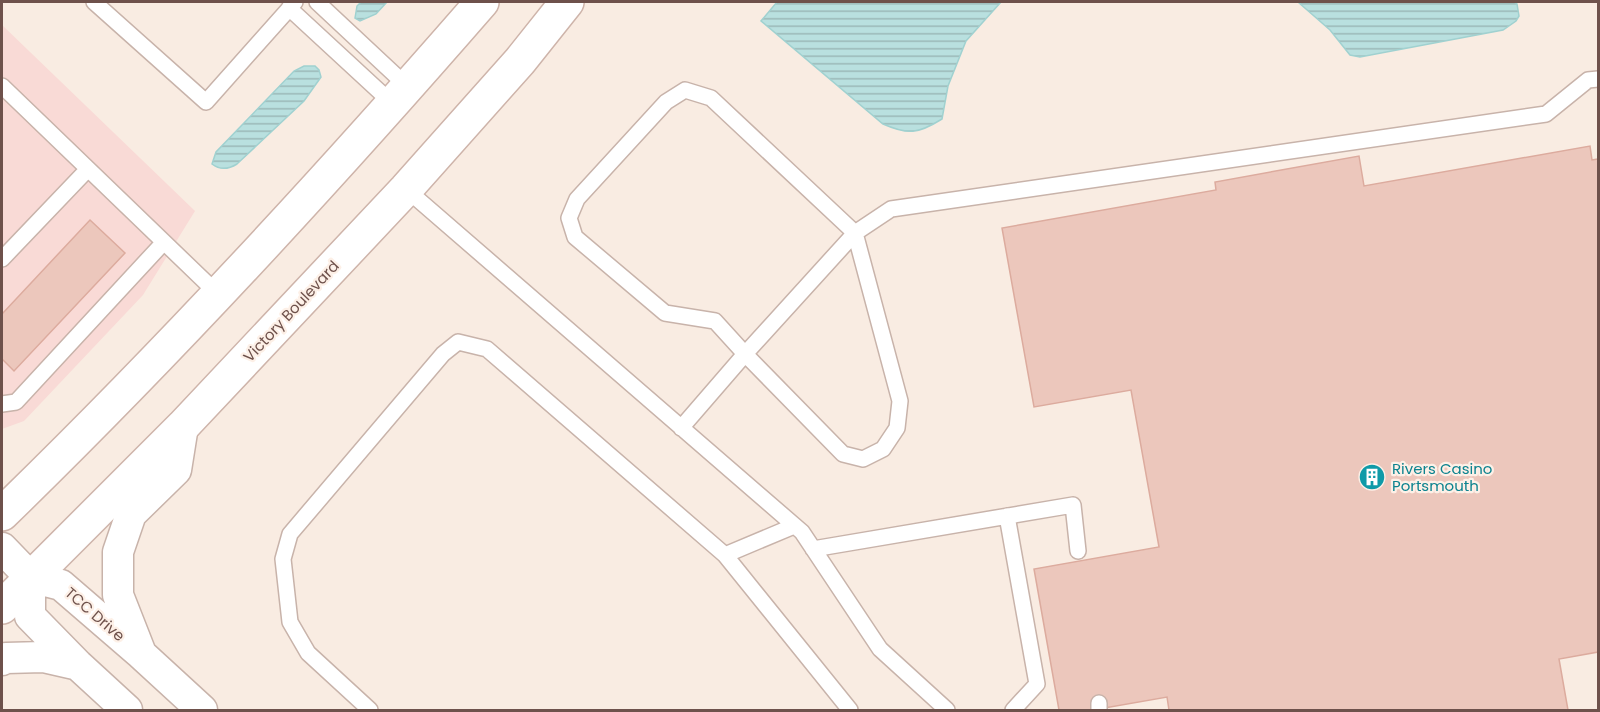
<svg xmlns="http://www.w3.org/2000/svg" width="1600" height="712" viewBox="0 0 1600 712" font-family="Poppins,sans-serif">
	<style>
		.commercial { fill: #f9dad6 }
		.water { fill: url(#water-rules); stroke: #a0d1d0; stroke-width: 1.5 }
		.building { fill: #ecc7bc; stroke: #dcab9e; stroke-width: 1.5 }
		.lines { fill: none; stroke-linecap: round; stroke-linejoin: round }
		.service-casing { stroke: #c8b3aa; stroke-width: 18 }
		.minor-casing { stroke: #c8b3aa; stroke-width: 33 }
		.secondary-casing { stroke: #ceb4aa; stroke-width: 36 }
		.service { stroke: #fff; stroke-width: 15 }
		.minor { stroke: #fff; stroke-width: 30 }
		.secondary { stroke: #fff; stroke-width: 33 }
		.labels { text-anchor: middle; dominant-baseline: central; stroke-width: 4.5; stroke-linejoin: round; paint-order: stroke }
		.street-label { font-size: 15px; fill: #6e514b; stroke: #fdf0e7 }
		.culture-label { font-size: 15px; fill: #0d838f; stroke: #fdf0e7; text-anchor: start }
	</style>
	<defs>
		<pattern id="water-rules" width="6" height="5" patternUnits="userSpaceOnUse" patternTransform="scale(1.5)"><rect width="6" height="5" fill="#b9e0df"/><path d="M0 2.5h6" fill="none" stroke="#9bb8b7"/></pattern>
	</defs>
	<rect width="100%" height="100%" fill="#f9ece2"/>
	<path class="commercial" d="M2 25 195 211 143 295 24 421 2 429Z"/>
	<path class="water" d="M361 2H387L376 14 360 21 355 18 357 6Z
		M777 2H1001L966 41 948 86 942 119C918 134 908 135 883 124L761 21Z
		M1298 2H1514L1517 4 1519 16 1516 21 1503 30 1360 57 1350 55 1330 30Z
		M304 66H315L319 70 321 77 304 101 237 164C229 169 221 171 212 164L216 152 294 71Z"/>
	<path class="building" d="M1590 146 1592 160 1598 159V652L1559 659 1568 710H1169L1167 697 1093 710H1059L1034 569 1159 547 1131 390 1034 407 1002 228 1216 190 1215 182 1359 156 1364 186Z
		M90 220 125 253 14 371 2 359V314Z"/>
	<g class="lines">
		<defs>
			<path id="service" d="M94 2 206 102 295 2
				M317 2 408 87
				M289 8 393 104
				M2 86 219 295
				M406 189 802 532 880 649 947 710
				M2 259 88 169
				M2 404 16 402 164 242
				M681 428 745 354 843 454 863 459 883 449 897 428 900 401 855 233 711 98 685 90 666 102 577 199 569 218 575 237 665 313 715 321 745 354 855 233 891 209 1546 114 1588 80 1598 79
				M1007 516 1037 684 1013 710
				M813 549 1073 505 1078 551
				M725 555 794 526
				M1099 703V710
				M370 710 308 653 290 622 283 559 290 534 443 354 458 342 487 349 725 555 850 710"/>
			<path id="minor" d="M2 548 30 577 61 585 141 654 202 710
				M30 577V616L78 665 127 710
				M140 651 118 595V552L131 514 176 470 183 426
				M2 660 6 658 43 657 78 665"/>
			<path id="secondary" d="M2 514C170 351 328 179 482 2
				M2 607 183 426 406 189 520 61 567 2"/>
		</defs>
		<use href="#service" class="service-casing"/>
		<use href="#minor" class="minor-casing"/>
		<use href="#secondary" class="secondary-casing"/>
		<use href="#service" class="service"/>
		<use href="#minor" class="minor"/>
		<use href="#secondary" class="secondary"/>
	</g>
	<defs>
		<symbol id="building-disc" viewBox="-11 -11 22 22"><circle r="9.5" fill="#0f9aa8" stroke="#fdf0e7"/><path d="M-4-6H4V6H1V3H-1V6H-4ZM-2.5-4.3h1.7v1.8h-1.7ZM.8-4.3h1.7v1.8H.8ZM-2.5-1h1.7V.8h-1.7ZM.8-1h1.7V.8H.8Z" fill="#fff"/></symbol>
	</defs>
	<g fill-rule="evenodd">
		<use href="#building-disc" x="1357" y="462" width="30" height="30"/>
	</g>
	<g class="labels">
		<g class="street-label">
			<text transform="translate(291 311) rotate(-47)">Victory Boulevard</text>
			<text transform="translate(95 614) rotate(41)">TCC Drive</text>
		</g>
		<g class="culture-label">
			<text x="1392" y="468">Rivers Casino<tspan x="1392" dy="17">Portsmouth</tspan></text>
		</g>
	</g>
	<rect width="1600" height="712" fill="none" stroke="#6e514b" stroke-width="6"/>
</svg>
